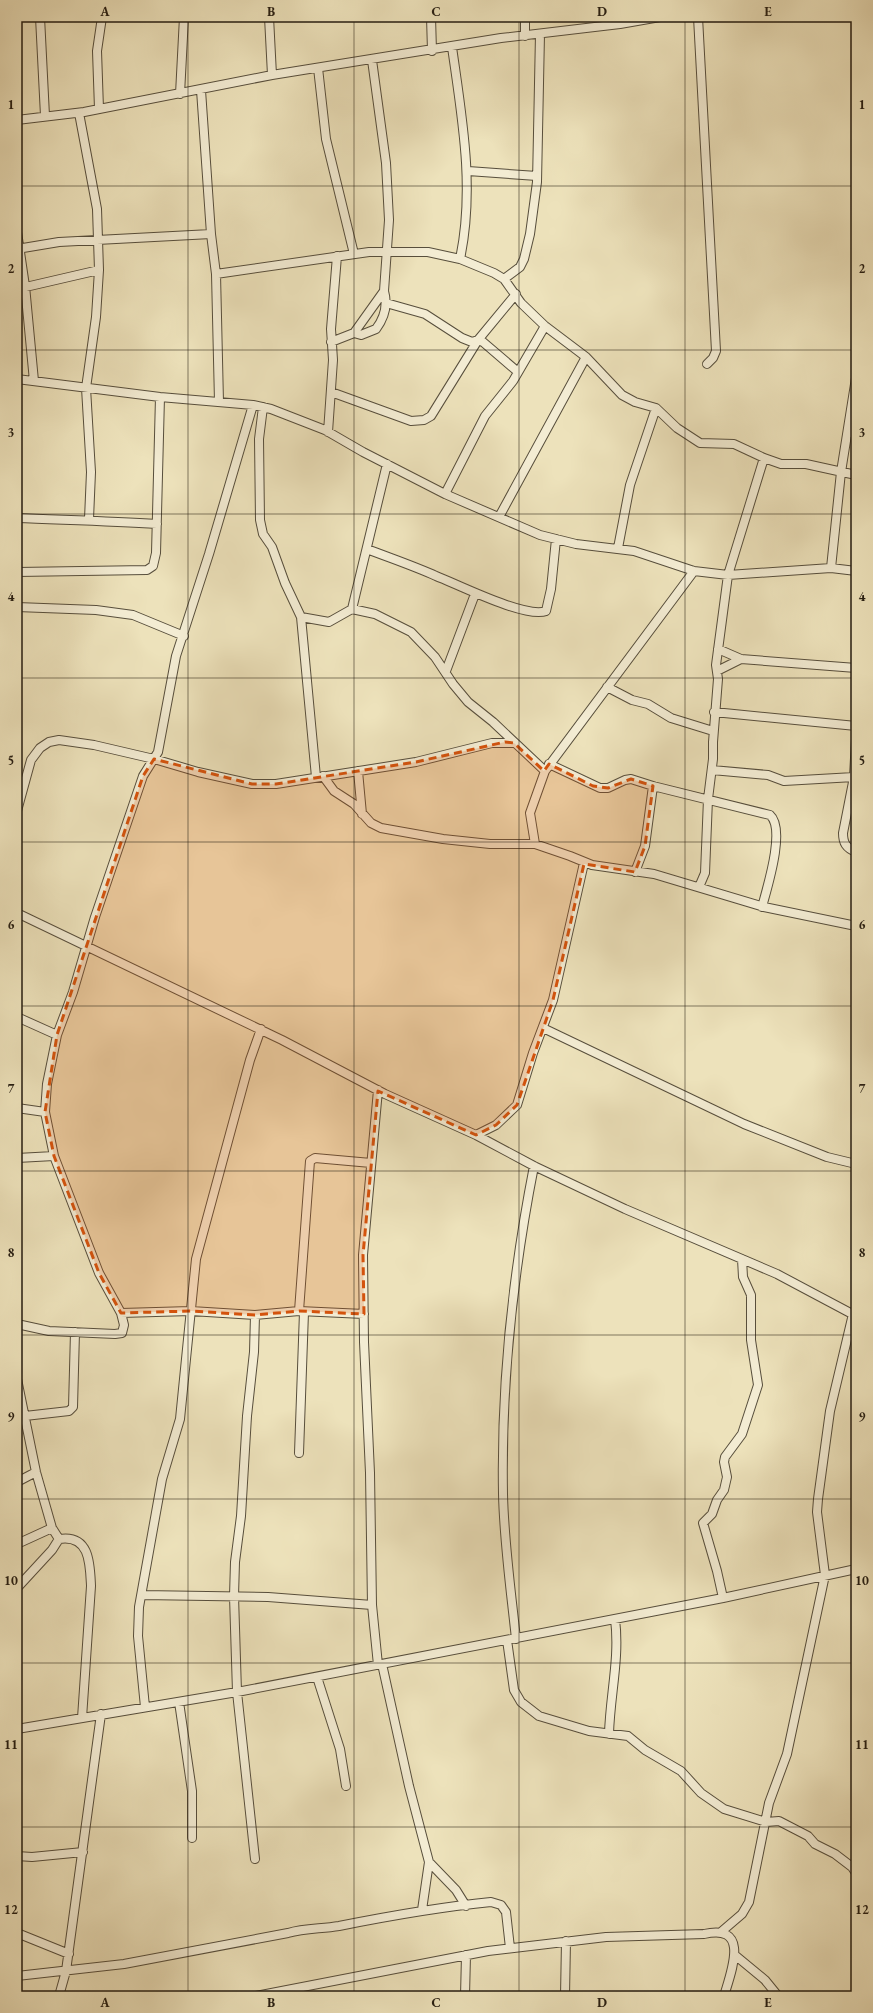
<svg xmlns="http://www.w3.org/2000/svg" width="873" height="2013" viewBox="0 0 873 2013" font-family="'EB Garamond',serif">
	<style>
		.lines { fill: none; stroke-linecap: round; stroke-linejoin: round }
		.minor-casing { stroke: #574e3c; stroke-width: 10 }
		.minor { stroke: #f3ecd3; stroke-width: 8 }
		.marked { fill: #d4530d; fill-opacity: 0.2; stroke: #d4530d; stroke-width: 3; stroke-dasharray: 8 5; stroke-linejoin: round }
		.grid { fill: none; stroke: #251d12; stroke-width: 1; stroke-opacity: 0.55 }
		.neatline { fill: none; stroke: #251d12; stroke-width: 1.5 }
		.grid-label { font-size: 13px; text-anchor: middle; font-weight: bold; fill: #251d12 }
	</style>
	<rect width="100%" height="100%" fill="#ede2bb"/>
	<filter id="stains"><feTurbulence type="fractalNoise" baseFrequency=".005" numOctaves="4"/><feColorMatrix values="0 0 0 0 .2 0 0 0 0 .09 0 0 0 0 .02 0 0 0 .5 -.17"/></filter>
	<radialGradient id="worn" r=".72"><stop offset=".6" stop-color="#630" stop-opacity="0"/><stop offset="1" stop-color="#630" stop-opacity=".3"/></radialGradient>
	<g class="lines">
		<defs>
			<path id="minor" d="M40 17 45 116
				M269 17 272 75
				M431 17 432 51
				M525 17V36
				M698 17 716 351 713 358 707 364
				M452 47C462 118 475 188 460 259
				M318 68 326 139 354 254
				M201 90 211 234 216 274 219 402
				M180 94 184 17
				M99 109 97 51 102 17
				M79 113 97 209 99 270 96 317 86 388 91 472 89 519
				M17 120 84 112 272 75 501 38 620 24 660 17
				M468 171 537 176
				M17 232 25 286 34 381
				M17 249 59 242 211 234
				M216 274 369 252H428L460 259 494 273 504 279 521 303 545 326 586 357 622 395 635 402 656 408 677 428 700 443 734 444 764 458 781 464H806L856 475
				M504 279 520 267 524 259 530 234 537 182 540 34
				M17 289 99 270
				M386 303 425 314 462 338 472 342 478 340 483 342 518 372
				M354 333 384 291
				M331 342 354 333 361 335 376 329C385 317 388 305 384 291L389 220 386 163 372 60
				M17 379 160 397 253 405 271 409 325 430 363 452 445 494 540 535 576 544 634 551 694 571 728 575 831 568 856 571
				M331 392 411 421 424 420 431 416 478 340 516 294
				M263 407 259 439 260 520 263 534 272 547 285 583 301 617 316 777
				M848 431 856 435
				M328 432 333 360 331 329 337 256
				M445 494 485 416 513 381 545 326
				M499 517 586 357
				M17 518C64 520 110 521 157 524
				M618 548 630 485 656 408
				M367 549C390 558 414 566 436 576 457 584 526 619 546 611L551 589 556 539
				M831 568 841 472 856 378
				M17 572 147 570 153 566 156 553 160 397
				M17 607 96 610 133 615 184 636
				M352 609 375 614 411 632 435 657 453 684 468 702 493 722 545 771 694 571
				M301 617 329 622 352 609 387 464
				M718 649 741 659 856 668
				M446 671 475 594
				M717 671 741 659
				M607 687 632 700 648 704 671 718 713 731
				M714 712 856 726
				M856 739 854 777 843 833C843 843 846 848 856 852
				M549 764 600 788H608L625 780 631 779 653 786 770 815C786 829 767 888 762 907
				M712 770 768 775 784 781 854 777
				M358 771 362 814
				M323 776 334 791 354 804 371 823 381 828 443 839 490 844H535L570 856 592 865 654 874 764 907 856 926
				M17 811 31 760 40 748 49 742 59 740 94 745 154 759 198 772 252 784H276L416 762 492 743H514
				M535 844 530 813 545 771
				M635 872 645 846 653 786
				M699 887 705 873 708 799 713 759V742L718 679 716 665 728 575 764 458
				M17 913 282 1040 385 1094 476 1135 534 1166 625 1209 777 1274 856 1316
				M17 1017 57 1035
				M543 1028 744 1124 827 1157 856 1164
				M378 1090 363 1255 364 1342 370 1473 372 1605 378 1665
				M17 1108 45 1112
				M476 1135 496 1125 517 1105 533 1053 553 1000 584 863
				M17 1158 54 1156
				M299 1311 310 1161 315 1158 371 1163
				M121 1313 191 1311 255 1315 299 1311 364 1314
				M255 1315 254 1352 247 1416 241 1516 235 1562 234 1596 237 1692 255 1859
				M17 1324 49 1331 115 1334 122 1333 124 1325 121 1313 99 1273 54 1156 45 1112 47 1084 57 1035 73 992 95 917 143 776 158 752 176 656 209 554 253 405
				M17 1379 36 1472 52 1528
				M17 1420 25 1416 69 1411 73 1407 75 1332
				M299 1453 304 1312
				M17 1482 36 1472
				M59 1539C90 1534 90 1564 91 1586L82 1718
				M17 1544 52 1528 59 1539
				M17 1588 52 1550 59 1539
				M142 1595 268 1597 372 1605
				M723 1598 717 1571 703 1523 712 1514 717 1500 724 1490 727 1477 724 1462 725 1457 742 1434 758 1385 751 1340V1295L743 1277 742 1259
				M516 1639C511 1591 504 1542 503 1494 501 1384 513 1273 534 1166
				M507 1640 514 1690 521 1702 539 1716 589 1731 628 1736 645 1750 681 1771 701 1793 724 1809 766 1822 779 1821 808 1836 815 1844 835 1854 852 1867 856 1873
				M382 1664 409 1786 429 1862 422 1910
				M317 1677 340 1749 346 1786
				M179 1702 192 1791V1838
				M145 1707 138 1636 139 1607 162 1479 180 1419 196 1259 250 1060 261 1029
				M17 1729 237 1692 723 1598 856 1569
				M609 1734C610 1695 620 1658 615 1619
				M17 1856 32 1857 83 1852
				M429 1862 456 1890 466 1906
				M721 1932 742 1914 749 1902 769 1803 787 1754 825 1575 817 1512 818 1499 830 1411 853 1314
				M17 1933 69 1954
				M736 1956 765 1980 778 1996
				M17 1976 124 1964 288 1933C305 1928 321 1929 339 1926 389 1916 440 1907 491 1902L501 1905 506 1912 510 1948
				M59 1996 66 1971 101 1714
				M256 1996 488 1951 606 1937 704 1934C751 1923 731 1972 724 1996
				M465 1996 466 1955
				M565 1996 566 1941"/>
		</defs>
		<use href="#minor" class="minor-casing"/>
		<use href="#minor" class="minor"/>
	</g>
	<path class="marked" d="M505 742 514 743 544 771 549 764 593 786 608 788 631 779 653 786 645 846 635 872 584 864 553 1000 517 1105 496 1125 476 1135 378 1091 363 1255 364 1314 299 1311 255 1315 191 1311 121 1313 99 1273 54 1156 45 1112 57 1035 143 776 154 759 252 784H276L416 762Z"/>
	<path class="grid" d="M188 17V1996M354 17V1996M519 17V1996M685 17V1996M17 186H856M17 350H856M17 514H856M17 678H856M17 842H856M17 1006H856M17 1171H856M17 1335H856M17 1499H856M17 1663H856M17 1827H856"/>
	<rect width="873" height="2013" fill="none" stroke="#ede2bb" stroke-width="44"/>
	<rect x="22" y="22" width="829" height="1969" class="neatline"/>
	<g class="grid-label">
		<text x="105" y="16">A</text>
		<text x="271" y="16">B</text>
		<text x="436" y="16">C</text>
		<text x="602" y="16">D</text>
		<text x="768" y="16">E</text>
		<text x="11" y="109">1</text>
		<text x="862" y="109">1</text>
		<text x="11" y="273">2</text>
		<text x="862" y="273">2</text>
		<text x="11" y="437">3</text>
		<text x="862" y="437">3</text>
		<text x="11" y="601">4</text>
		<text x="862" y="601">4</text>
		<text x="11" y="765">5</text>
		<text x="862" y="765">5</text>
		<text x="11" y="929">6</text>
		<text x="862" y="929">6</text>
		<text x="11" y="1093">7</text>
		<text x="862" y="1093">7</text>
		<text x="11" y="1257">8</text>
		<text x="862" y="1257">8</text>
		<text x="11" y="1421">9</text>
		<text x="862" y="1421">9</text>
		<text x="11" y="1585">10</text>
		<text x="862" y="1585">10</text>
		<text x="11" y="1749">11</text>
		<text x="862" y="1749">11</text>
		<text x="11" y="1914">12</text>
		<text x="862" y="1914">12</text>
		<text x="105" y="2007">A</text>
		<text x="271" y="2007">B</text>
		<text x="436" y="2007">C</text>
		<text x="602" y="2007">D</text>
		<text x="768" y="2007">E</text>
	</g>
	<rect width="100%" height="100%" filter="url(#stains)"/>
	<rect width="100%" height="100%" fill="url(#worn)"/>
</svg>
